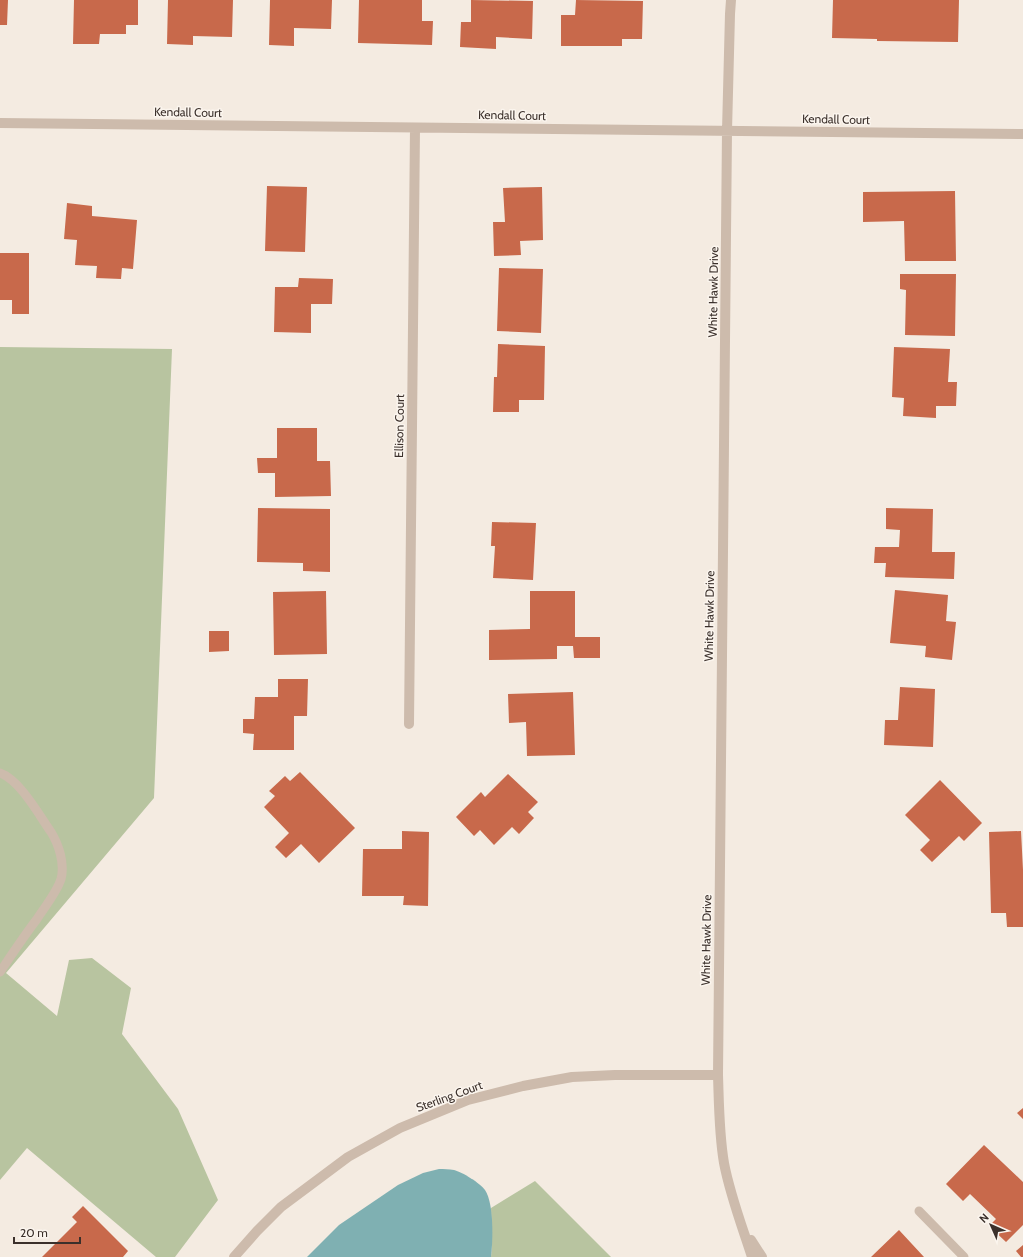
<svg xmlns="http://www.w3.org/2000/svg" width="1023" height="1257" viewBox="0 0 1023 1257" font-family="Cabin,sans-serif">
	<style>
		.green { fill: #b8c4a0 }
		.water { fill: #7fb0b2 }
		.building { fill: #c8694b }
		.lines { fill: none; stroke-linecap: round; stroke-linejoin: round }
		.lane { stroke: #cdbbac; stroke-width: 9 }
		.street { stroke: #cdbbac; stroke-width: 10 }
		.labels { text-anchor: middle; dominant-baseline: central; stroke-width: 3; stroke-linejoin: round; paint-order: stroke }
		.street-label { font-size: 12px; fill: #3b302b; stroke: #fbf5ee }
	</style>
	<rect width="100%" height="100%" fill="#f4ebe1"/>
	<path class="green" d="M0 347 172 349 154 798 6 973 57 1016 69 960 92 958 131 988 122 1034 178 1109 218 1200 175 1257H156L27 1148 0 1180Z
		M535 1181 611 1257H491L492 1247 491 1208Z"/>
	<path class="water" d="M439 1169C444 1169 449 1169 454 1170 462 1172 480 1183 485 1190 494 1203 493 1241 491 1257H307L339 1225 398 1185 423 1173Z"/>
	<path class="building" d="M0 0H8L7 25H0Z
		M74 0H138V25H126V34H100L99 44H73Z
		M168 0H233L232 37 193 36V45L167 44Z
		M270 0H332L331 29 294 28V46L269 45Z
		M359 0H422V21H433L432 45 358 43Z
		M471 0 533 1 532 39 496 37V49L460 47 461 22H471Z
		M576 0 643 1 642 39H622V46H561V15H575Z
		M833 0H959L958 42 877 41V39L832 38Z
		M267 186 307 187 305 252 265 251Z
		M542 187 543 240 520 241 521 255 494 256 493 222H505L503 188Z
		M955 191 956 261H905L904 221 863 222V192Z
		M67 203 92 206V216L137 220 133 269 122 268 121 279 96 278 97 266 75 265 77 240 64 239Z
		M0 253H29V314H12V300H0Z
		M499 268 543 269 541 333 497 331Z
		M900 274H956L955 336 905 335 906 290 900 289Z
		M299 278 333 279 332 304H311V333L274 332 275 287H298Z
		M498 344 545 346 544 400H519V412H493L494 377H497Z
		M894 347 950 349 948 382H957L956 406H936V418L903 416 904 398 892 397Z
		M277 428H317V461H330L331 496 275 497V473H258L257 458H277Z
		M258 508 330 509V572L303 571V563L257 562Z
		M886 508 933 509 932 552H955L954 579 885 577 886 563H874L875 547H899L900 530 886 529Z
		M492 522 536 523 533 580 493 578 495 546H491Z
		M895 590 948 595 946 621 956 622 952 660 925 657 926 646 890 643Z
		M326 591 327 654 274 655 273 592Z
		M530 591H575V637H600V658H574L573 646H557V659L489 660V630L530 629Z
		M209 631H229V651L209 652Z
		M278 679H308L307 716H294V750H253L254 734 243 733V719H254L255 697H278Z
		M900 687 935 689 933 747 884 745 885 720H898Z
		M573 692 575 755 527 756 526 722 509 723 508 694Z
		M300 772 355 828 319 863 301 844 286 858 275 847 289 833 264 807 275 796 269 791 285 776 290 781Z
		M508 774 538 802 528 812 534 818 519 834 512 827 494 845 480 830 474 836 456 817 481 792 485 797Z
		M940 780 982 823 964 841 959 836 932 862 920 850 930 840 905 815Z
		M402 831 429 832 428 906 403 905 404 896H362L363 849H402Z
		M1021 831 1023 870V927H1007L1006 913H991L989 832Z
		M1023 1108V1119L1017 1113Z
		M984 1145 1023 1182V1225L1006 1242 989 1226 996 1219 970 1194 963 1201 946 1184Z
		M83 1206 128 1251 123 1257H42L77 1222 72 1217Z
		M899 1230 924 1257H871Z
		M1023 1245V1257H1021L1016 1251Z"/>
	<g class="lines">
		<path class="lane" d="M0 773C20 780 39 815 51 832 59 845 65 864 61 879 57 892 44 908 37 919 24 936 12 954 0 972
			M919 1211 964 1257"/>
		<path class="street" d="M731 0 730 14 727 131 718 1075C719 1104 719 1134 724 1163 730 1195 742 1226 752 1257
			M0 123 1023 134
			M409 724 415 128
			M751 1240 762 1257
			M234 1257 257 1231 281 1207 348 1157 400 1128 468 1100 523 1086 572 1077 615 1075H718"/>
	</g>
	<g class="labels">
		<g class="street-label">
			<text transform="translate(188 112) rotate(1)">Kendall Court</text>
			<text transform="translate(512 115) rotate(1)">Kendall Court</text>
			<text transform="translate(836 119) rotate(1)">Kendall Court</text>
			<text transform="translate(713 292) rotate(-89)">White Hawk Drive</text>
			<text transform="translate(399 426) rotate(-89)">Ellison Court</text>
			<text transform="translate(709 616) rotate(-89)">White Hawk Drive</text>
			<text transform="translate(706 940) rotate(-89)">White Hawk Drive</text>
			<text transform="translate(449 1096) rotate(-20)">Sterling Court</text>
		</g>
	</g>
	<g transform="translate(991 1225) rotate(315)" stroke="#fbf5ee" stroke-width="3" paint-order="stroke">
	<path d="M0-3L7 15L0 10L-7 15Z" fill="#3b302b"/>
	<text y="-6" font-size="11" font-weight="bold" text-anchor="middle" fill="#3b302b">N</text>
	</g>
	<path d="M14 1237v6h66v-6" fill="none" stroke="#3b302b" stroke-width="2"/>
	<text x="20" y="1237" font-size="12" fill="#3b302b" stroke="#fbf5ee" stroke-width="3" paint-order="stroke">20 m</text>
</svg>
